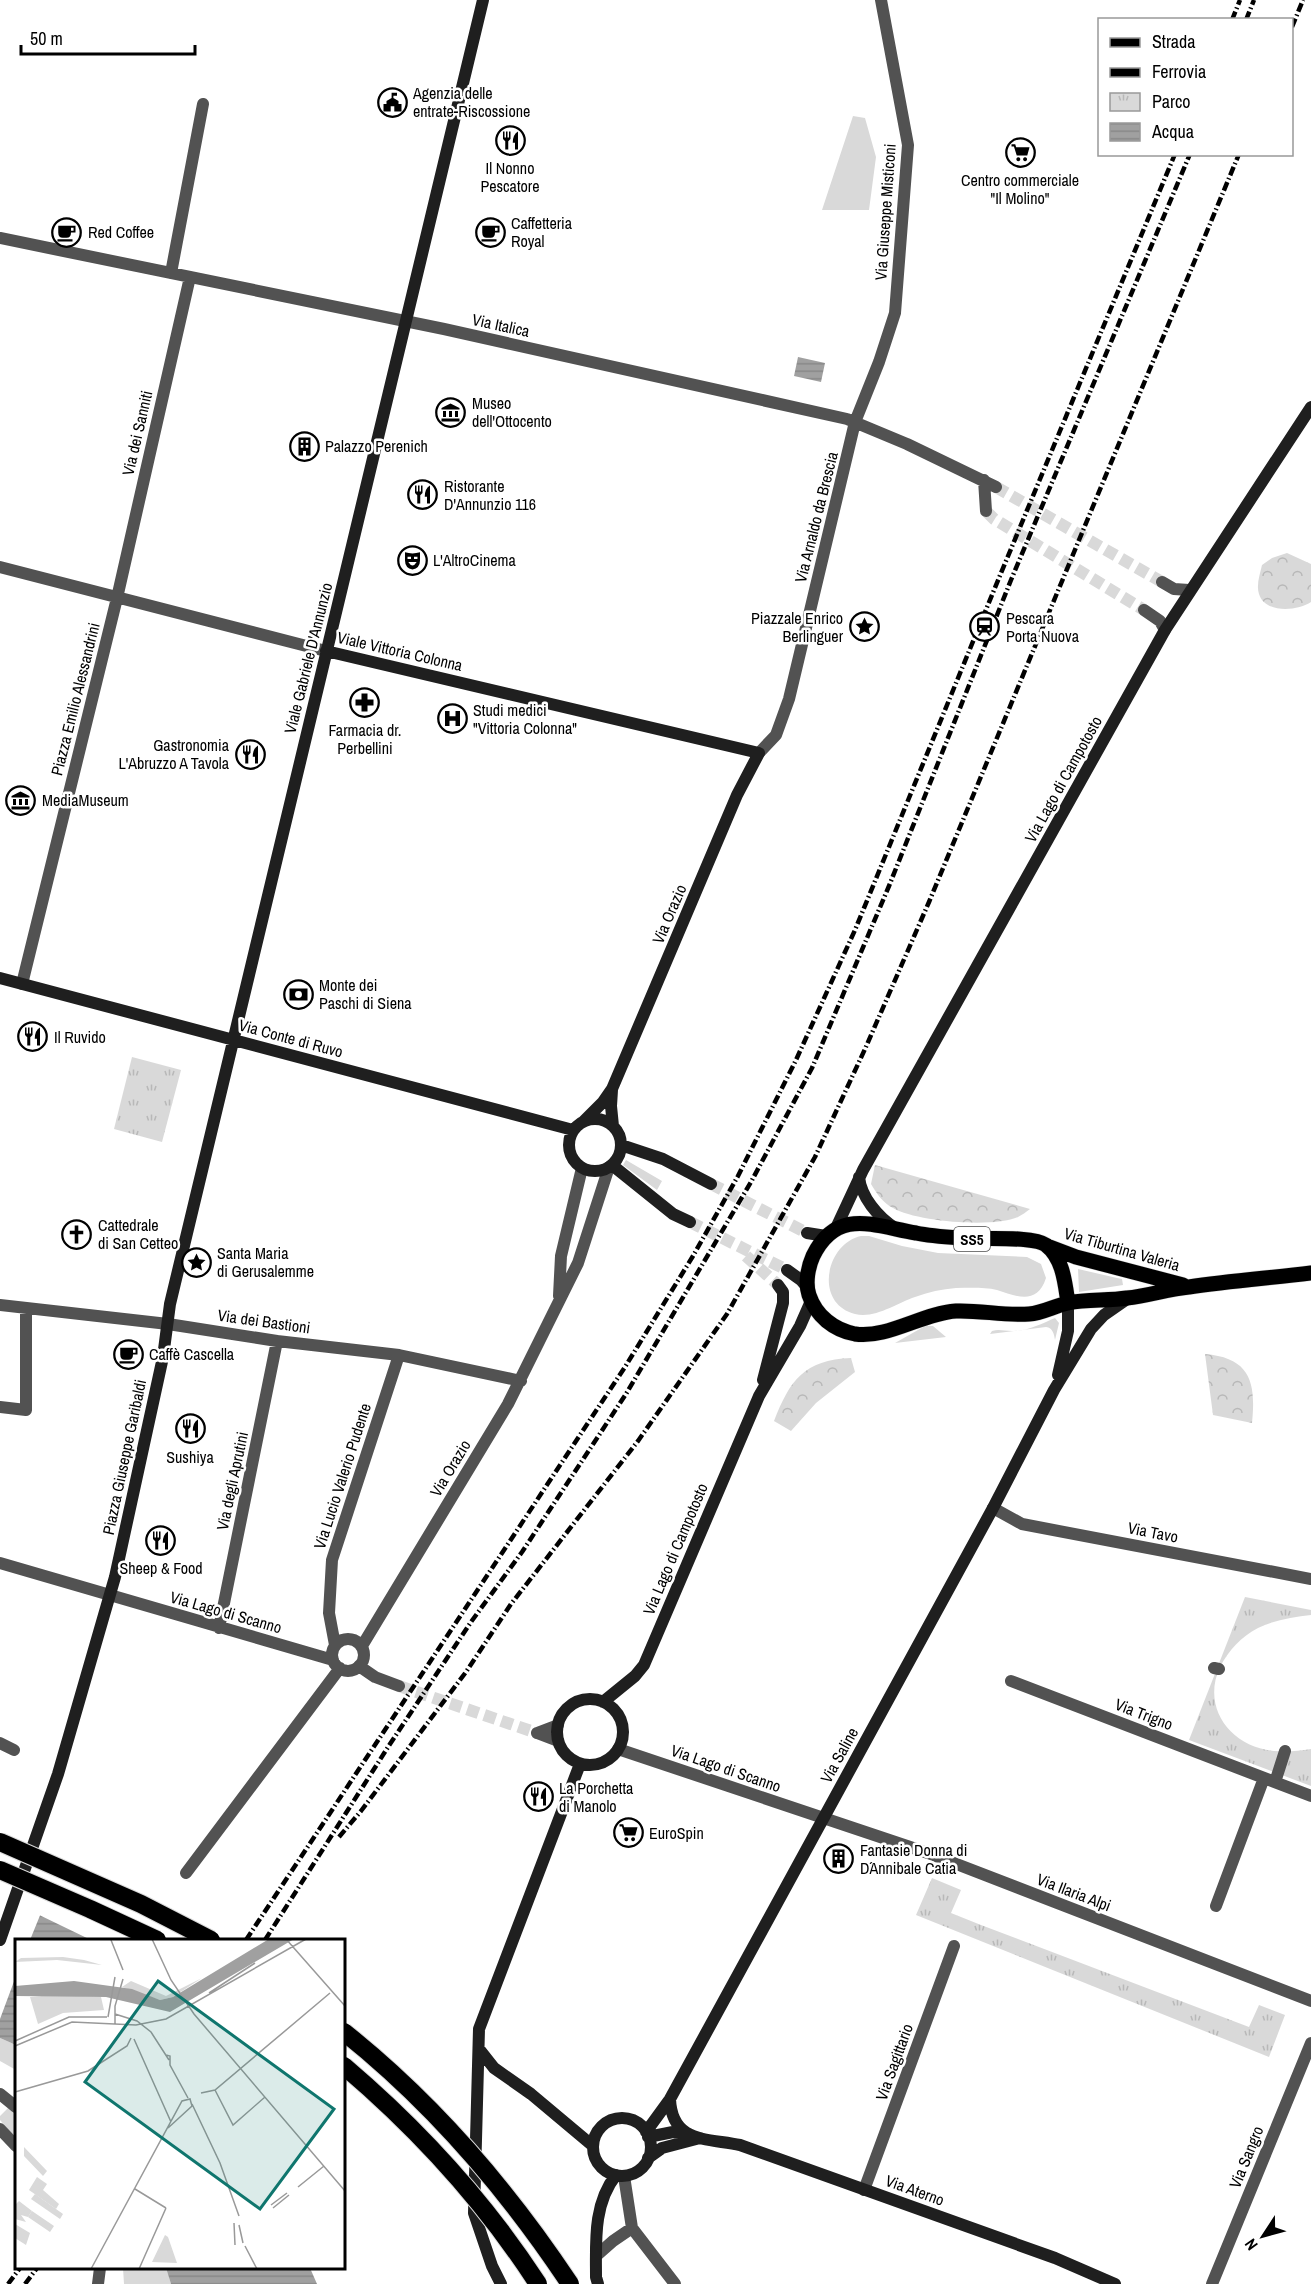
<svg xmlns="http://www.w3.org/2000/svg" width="1311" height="2284" viewBox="0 0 1311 2284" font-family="'Archivo Narrow',sans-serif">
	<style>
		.grass { fill: #d9d9d9 }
		.forest { fill: url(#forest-crowns) }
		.park { fill: url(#park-tufts) }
		.water { fill: url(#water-rules) }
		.pier { fill: #fff }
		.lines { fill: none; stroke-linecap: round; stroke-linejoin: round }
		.street-tunnel { stroke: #d9d9d9; stroke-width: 12; stroke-dasharray: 12 6; stroke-linecap: butt }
		.secondary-tunnel { stroke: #d9d9d9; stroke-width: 12; stroke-dasharray: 12 6; stroke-linecap: butt }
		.primary-casing { stroke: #dbdbdb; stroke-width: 16 }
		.street { stroke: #525252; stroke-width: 12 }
		.secondary { stroke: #1f1f1f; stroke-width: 12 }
		.primary { stroke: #000; stroke-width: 15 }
		.rail { stroke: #000; stroke-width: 4.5; stroke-dasharray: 9 3 1.5 3; stroke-linecap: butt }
		.highway-bridge-casing { stroke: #dbdbdb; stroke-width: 20; stroke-linecap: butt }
		.highway-bridge { stroke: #000; stroke-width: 18 }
		.labels { text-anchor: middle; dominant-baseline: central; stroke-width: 5; stroke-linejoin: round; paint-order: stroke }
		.shield { fill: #fff; stroke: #4c4c4c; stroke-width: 1.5 }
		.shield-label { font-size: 15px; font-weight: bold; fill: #000 }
		.poi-label { font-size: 16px; fill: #000; stroke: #fff; text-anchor: start }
		.street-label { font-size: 16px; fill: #000; stroke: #fff }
		.inset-road { fill: none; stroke: #999; stroke-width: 1.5 }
		.view { fill: #0f766e; fill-opacity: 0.15; stroke: #0f766e; stroke-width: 3 }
		.inset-edge { fill: none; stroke: #000; stroke-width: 3 }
	</style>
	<defs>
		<pattern id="forest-crowns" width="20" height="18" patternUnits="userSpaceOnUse" patternTransform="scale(1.5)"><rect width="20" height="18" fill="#d9d9d9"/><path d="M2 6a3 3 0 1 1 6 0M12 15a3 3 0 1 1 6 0" fill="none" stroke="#b8b8b8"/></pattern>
		<pattern id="park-tufts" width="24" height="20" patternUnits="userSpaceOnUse" patternTransform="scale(1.5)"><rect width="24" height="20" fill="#d9d9d9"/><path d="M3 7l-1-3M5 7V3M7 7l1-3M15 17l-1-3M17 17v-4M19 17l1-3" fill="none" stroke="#b8b8b8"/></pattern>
		<pattern id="water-rules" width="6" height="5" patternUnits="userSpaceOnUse" patternTransform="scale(1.5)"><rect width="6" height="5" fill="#a0a0a0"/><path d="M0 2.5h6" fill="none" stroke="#888"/></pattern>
	</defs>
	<rect width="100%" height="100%" fill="#fff"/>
	<path class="grass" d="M853 116 865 118 876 157 869 210H822Z
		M626 1160 662 1181 657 1190 623 1165Z
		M861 1236H869L902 1246 938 1253 1027 1257 1041 1264 1046 1278C1037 1306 1016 1296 997 1290 984 1287 969 1288 956 1288 942 1289 928 1292 915 1297 897 1303 875 1319 855 1314 814 1304 825 1244 861 1236Z
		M1078 1269 1117 1278 1122 1279 1123 1285 1079 1292Z
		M1055 1318 1059 1323 1055 1340C1054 1334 1053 1328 1046 1327L990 1334 992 1331C999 1329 1004 1331 1012 1331 1028 1331 1041 1324 1055 1318Z
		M925 1326H933L946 1337 895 1343Z
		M0 2038 16 2045V2070L0 2061Z
		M9 2107 16 2113V2138L0 2120V2116Z
		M123 2268H166L171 2284H124Z"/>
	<path class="forest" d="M1287 553 1311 564V602C1298 611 1265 614 1259 594 1256 585 1260 574 1262 565L1272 558Z
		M875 1165 1030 1209C1026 1212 1022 1215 1018 1217 994 1228 917 1222 893 1208 883 1203 877 1194 871 1184Z
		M1205 1354C1251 1358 1256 1383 1252 1423L1213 1415Z
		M851 1358 855 1372 816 1403 791 1431 774 1421C790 1380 804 1360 851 1358Z"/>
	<path class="park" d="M132 1057 181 1070 162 1142 114 1129Z
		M1245 1597 1311 1610V1615C1293 1617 1274 1620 1258 1628 1241 1637 1229 1650 1220 1667 1201 1708 1231 1747 1274 1751 1287 1752 1299 1751 1311 1749V1786L1189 1740Z
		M932 1878 961 1890 951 1913 981 1925 1249 2027 1259 2005 1285 2015 1269 2057 916 1915Z"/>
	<path class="water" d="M798 357 825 363 821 382 794 376Z
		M0 1896 91 1940H16V2045L0 2038Z
		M166 2268H310L317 2284H171Z"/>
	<path class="pier" d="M0 1893 41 1913 30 1940H16V1976L0 2019Z"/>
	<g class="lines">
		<path class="street-tunnel" d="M996 487 1162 582
			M986 511 994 519 1144 610
			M399 1686 537 1733"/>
		<path class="secondary-tunnel" d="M711 1184 807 1233
			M690 1222 787 1270
			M746 1256 778 1285"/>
		<defs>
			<path id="primary" d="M1047 1246 1076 1257 1183 1285
				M1068 1303C1065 1283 1063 1258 1046 1245 1032 1235 979 1240 961 1238 946 1237 930 1236 916 1233 874 1226 837 1207 813 1256 808 1267 805 1283 809 1295 816 1316 834 1330 855 1334 887 1339 923 1313 956 1311 980 1310 1005 1316 1029 1314 1043 1313 1054 1306 1068 1303 1087 1299 1108 1301 1127 1298 1148 1296 1168 1289 1189 1287 1230 1281 1270 1278 1311 1273"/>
		</defs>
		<use href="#primary" class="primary-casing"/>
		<path class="street" d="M0 238 444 329 847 419 907 444 996 487
			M171 273 203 104
			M984 480 986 511
			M0 567 326 651
			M1162 582 1174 589 1189 590
			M1144 610 1160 621 1165 630
			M759 753 776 735 789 699 855 422 879 362 895 313 908 145 881 0
			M22 984 117 598 190 277
			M559 1296 561 1256 582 1168
			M0 1305 168 1324 277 1341 399 1355 521 1381
			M0 1407 26 1410V1308
			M993 1508 1022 1524 1311 1579
			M0 1563 333 1660
			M219 1628 277 1341
			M332 1655a16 16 0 1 1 32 0a16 16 0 1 1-32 0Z
			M335 1645 329 1613 332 1560 399 1355
			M362 1646 508 1404 578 1263 609 1167
			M359 1666 375 1677 399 1686
			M1214 1668 1219 1669
			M1011 1681 1311 1796
			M537 1733 558 1741
			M537 1733 558 1725
			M0 1743 14 1750
			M618 1749 928 1853 1311 2001
			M1277 1776 1285 1751
			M186 1873 340 1668
			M1216 1906 1264 1778
			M0 2094 16 2107
			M0 2129 16 2146
			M624 2176 632 2228 675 2284
			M864 2190 954 1946
			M596 2256 613 2241 632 2228
			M98 2284 100 2268
			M1212 2284 1311 2043"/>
		<path class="secondary" d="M326 651 759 753 737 795 612 1089 603 1102 584 1121
			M0 978 573 1130
			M612 1090 611 1106 613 1126
			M569 1145a26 26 0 1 1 52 0a26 26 0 1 1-52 0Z
			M621 1145 663 1159 711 1184
			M612 1165 673 1214 690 1222
			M859 1177C861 1197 878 1217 895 1228
			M836 1228 863 1170 1165 630 1311 407
			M807 1233 826 1236
			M787 1270 801 1280 807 1287
			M1058 1375 1068 1331V1303
			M763 1380 783 1303V1292L778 1285
			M557 1732a33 33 0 1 1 66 0a33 33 0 1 1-66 0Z
			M603 1702 635 1676 644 1665 759 1396 800 1326 811 1301
			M0 1940 58 1774 115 1577 163 1357 170 1304 483 0
			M479 2049 494 2068 531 2094 593 2146
			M670 2099C672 2143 706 2138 740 2145L1055 2258 1115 2284
			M593 2147a29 29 0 1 1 58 0a29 29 0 1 1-58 0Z
			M646 2132 670 2099 993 1508 1054 1390 1091 1329 1104 1315 1127 1299
			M648 2137 673 2132 685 2133
			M648 2158 662 2148 700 2138
			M501 2284 492 2266 474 2213 479 2029 580 1764
			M598 2284 596 2277C596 2242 593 2204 616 2175"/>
		<use href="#primary" class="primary"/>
		<path class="rail" d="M1232 20 1240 0
			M1246 20 1254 0
			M1292 27 1303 0
			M339 1837 361 1811 466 1672 511 1604 638 1441 727 1314 815 1157 865 1049 929 902 1239 154
			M246 1940 625 1367 693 1256 738 1176 796 1060 855 930 1001 573 1175 154
			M265 1940 390 1744 471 1622 522 1552 626 1394 751 1182 812 1068 889 886 1011 580 1190 154
			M8 2284 20 2268
			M25 2284 37 2268"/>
		<defs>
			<path id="highway-bridge" d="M0 1842 141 1904 211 1940
				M0 1870 90 1909 157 1940
				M344 2032C433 2103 507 2189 570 2284
				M344 2066C418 2129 485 2202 538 2284"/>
		</defs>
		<use href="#highway-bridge" class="highway-bridge-casing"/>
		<use href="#highway-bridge" class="highway-bridge"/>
	</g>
	<defs>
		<symbol id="civic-ring" viewBox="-11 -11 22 22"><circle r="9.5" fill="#fff" stroke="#000" stroke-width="1.5"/><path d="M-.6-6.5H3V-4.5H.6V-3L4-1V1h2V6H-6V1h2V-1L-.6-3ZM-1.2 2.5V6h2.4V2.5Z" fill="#000"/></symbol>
		<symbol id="restaurant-ring" viewBox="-11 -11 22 22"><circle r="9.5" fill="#fff" stroke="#000" stroke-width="1.5"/><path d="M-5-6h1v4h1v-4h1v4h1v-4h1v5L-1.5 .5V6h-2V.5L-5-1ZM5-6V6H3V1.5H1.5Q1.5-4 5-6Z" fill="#000"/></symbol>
		<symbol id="supermarket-ring" viewBox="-11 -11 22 22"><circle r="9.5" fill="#fff" stroke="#000" stroke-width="1.5"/><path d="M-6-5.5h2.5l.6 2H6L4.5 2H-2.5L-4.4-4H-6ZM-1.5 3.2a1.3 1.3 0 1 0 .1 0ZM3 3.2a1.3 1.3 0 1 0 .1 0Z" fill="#000"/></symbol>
		<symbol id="cafe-ring" viewBox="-11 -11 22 22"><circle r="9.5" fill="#fff" stroke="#000" stroke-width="1.5"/><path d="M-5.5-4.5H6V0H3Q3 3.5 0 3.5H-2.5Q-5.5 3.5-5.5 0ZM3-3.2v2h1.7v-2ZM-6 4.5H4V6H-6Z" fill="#000"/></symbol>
		<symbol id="museum-ring" viewBox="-11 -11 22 22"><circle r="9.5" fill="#fff" stroke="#000" stroke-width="1.5"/><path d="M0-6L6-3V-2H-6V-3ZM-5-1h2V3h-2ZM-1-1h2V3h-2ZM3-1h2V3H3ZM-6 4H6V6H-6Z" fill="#000"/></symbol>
		<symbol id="building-ring" viewBox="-11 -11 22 22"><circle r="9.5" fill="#fff" stroke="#000" stroke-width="1.5"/><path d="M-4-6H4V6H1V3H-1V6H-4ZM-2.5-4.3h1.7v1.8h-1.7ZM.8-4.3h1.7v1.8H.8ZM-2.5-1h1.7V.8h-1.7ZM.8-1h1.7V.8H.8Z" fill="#000"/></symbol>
		<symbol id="theatre-ring" viewBox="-11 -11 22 22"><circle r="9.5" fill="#fff" stroke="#000" stroke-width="1.5"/><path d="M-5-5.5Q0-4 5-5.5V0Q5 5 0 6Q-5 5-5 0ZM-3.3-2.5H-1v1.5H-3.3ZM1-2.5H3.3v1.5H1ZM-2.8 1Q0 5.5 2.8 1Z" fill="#000"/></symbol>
		<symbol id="sight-ring" viewBox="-11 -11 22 22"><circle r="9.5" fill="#fff" stroke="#000" stroke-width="1.5"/><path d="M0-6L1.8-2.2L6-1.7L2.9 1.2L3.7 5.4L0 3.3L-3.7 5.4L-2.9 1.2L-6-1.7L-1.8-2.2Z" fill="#000"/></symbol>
		<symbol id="station-ring" viewBox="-11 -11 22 22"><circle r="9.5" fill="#fff" stroke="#000" stroke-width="1.5"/><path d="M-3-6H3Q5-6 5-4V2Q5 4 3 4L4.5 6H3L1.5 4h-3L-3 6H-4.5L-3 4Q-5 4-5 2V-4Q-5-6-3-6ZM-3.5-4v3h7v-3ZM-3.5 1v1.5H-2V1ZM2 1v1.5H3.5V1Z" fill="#000"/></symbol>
		<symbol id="pharmacy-ring" viewBox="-11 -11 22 22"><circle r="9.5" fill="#fff" stroke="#000" stroke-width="1.5"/><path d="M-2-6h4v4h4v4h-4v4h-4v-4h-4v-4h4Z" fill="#000"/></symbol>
		<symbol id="hospital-ring" viewBox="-11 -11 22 22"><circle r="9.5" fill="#fff" stroke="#000" stroke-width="1.5"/><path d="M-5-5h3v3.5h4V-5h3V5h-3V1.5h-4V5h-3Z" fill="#000"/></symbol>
		<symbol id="bank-ring" viewBox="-11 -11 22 22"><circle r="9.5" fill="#fff" stroke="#000" stroke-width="1.5"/><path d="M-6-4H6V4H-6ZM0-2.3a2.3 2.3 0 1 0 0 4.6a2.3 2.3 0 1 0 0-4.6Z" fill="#000"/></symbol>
		<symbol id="church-ring" viewBox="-11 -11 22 22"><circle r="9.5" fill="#fff" stroke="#000" stroke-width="1.5"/><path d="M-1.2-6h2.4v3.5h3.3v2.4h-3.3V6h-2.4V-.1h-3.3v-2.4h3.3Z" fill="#000"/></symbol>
	</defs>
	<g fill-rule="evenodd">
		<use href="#civic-ring" x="376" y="86" width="33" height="33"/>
		<use href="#restaurant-ring" x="494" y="124" width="33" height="33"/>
		<use href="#supermarket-ring" x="1004" y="136" width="33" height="33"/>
		<use href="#cafe-ring" x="50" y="216" width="33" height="33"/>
		<use href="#cafe-ring" x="474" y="216" width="33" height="33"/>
		<use href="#museum-ring" x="434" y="396" width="33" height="33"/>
		<use href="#building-ring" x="288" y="430" width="33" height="33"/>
		<use href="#restaurant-ring" x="406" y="478" width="33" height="33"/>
		<use href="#theatre-ring" x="396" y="544" width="33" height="33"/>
		<use href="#sight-ring" x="848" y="610" width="33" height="33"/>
		<use href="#station-ring" x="968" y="610" width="33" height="33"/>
		<use href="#pharmacy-ring" x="348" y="686" width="33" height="33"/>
		<use href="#hospital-ring" x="436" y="702" width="33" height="33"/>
		<use href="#restaurant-ring" x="234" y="738" width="33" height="33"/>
		<use href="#museum-ring" x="4" y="784" width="33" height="33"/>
		<use href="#bank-ring" x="282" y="978" width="33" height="33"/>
		<use href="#restaurant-ring" x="16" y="1020" width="33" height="33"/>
		<use href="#church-ring" x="60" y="1218" width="33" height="33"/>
		<use href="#sight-ring" x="180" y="1246" width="33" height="33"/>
		<use href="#cafe-ring" x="112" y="1338" width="33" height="33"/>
		<use href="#restaurant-ring" x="174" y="1412" width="33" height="33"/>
		<use href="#restaurant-ring" x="144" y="1524" width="33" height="33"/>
		<use href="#restaurant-ring" x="522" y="1780" width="33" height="33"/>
		<use href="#supermarket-ring" x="612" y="1816" width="33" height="33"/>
		<use href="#building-ring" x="822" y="1842" width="33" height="33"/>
	</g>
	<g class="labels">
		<rect class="shield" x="954" y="1227" width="36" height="24" rx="4.5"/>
		<g class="shield-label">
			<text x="972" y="1239">SS5</text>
		</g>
		<g class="poi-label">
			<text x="413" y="93">Agenzia delle<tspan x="413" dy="18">entrate-Riscossione</tspan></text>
			<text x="510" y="168" text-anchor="middle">Il Nonno<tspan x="510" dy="18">Pescatore</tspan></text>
			<text x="1020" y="180" text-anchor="middle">Centro commerciale<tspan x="1020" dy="18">"Il Molino"</tspan></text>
			<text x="511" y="223">Caffetteria<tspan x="511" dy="18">Royal</tspan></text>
			<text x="88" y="232">Red Coffee</text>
			<text x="472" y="403">Museo<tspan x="472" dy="18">dell'Ottocento</tspan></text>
			<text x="325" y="446">Palazzo Perenich</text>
			<text x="444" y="486">Ristorante<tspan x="444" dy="18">D'Annunzio 116</tspan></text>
			<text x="433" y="560">L'AltroCinema</text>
			<text x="843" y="618" text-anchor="end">Piazzale Enrico<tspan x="843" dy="18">Berlinguer</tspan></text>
			<text x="1006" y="618">Pescara<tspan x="1006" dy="18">Porta Nuova</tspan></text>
			<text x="473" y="710">Studi medici<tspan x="473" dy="18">"Vittoria Colonna"</tspan></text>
			<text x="365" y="730" text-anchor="middle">Farmacia dr.<tspan x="365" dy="18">Perbellini</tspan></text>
			<text x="229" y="745" text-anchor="end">Gastronomia<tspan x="229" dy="18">L'Abruzzo A Tavola</tspan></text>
			<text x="42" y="800">MediaMuseum</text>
			<text x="319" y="985">Monte dei<tspan x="319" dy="18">Paschi di Siena</tspan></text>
			<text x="54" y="1037">Il Ruvido</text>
			<text x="98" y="1225">Cattedrale<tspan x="98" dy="18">di San Cetteo</tspan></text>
			<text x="217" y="1253">Santa Maria<tspan x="217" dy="18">di Gerusalemme</tspan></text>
			<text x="149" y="1354">Caffè Cascella</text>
			<text x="190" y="1457" text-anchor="middle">Sushiya</text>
			<text x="161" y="1568" text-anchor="middle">Sheep &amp; Food</text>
			<text x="559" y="1788">La Porchetta<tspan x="559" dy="18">di Manolo</tspan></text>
			<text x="649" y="1833">EuroSpin</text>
			<text x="860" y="1850">Fantasie Donna di<tspan x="860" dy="18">D´Annibale Catia</tspan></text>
		</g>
		<g class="street-label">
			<text transform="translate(885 212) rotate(-86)">Via Giuseppe Misticoni</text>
			<text transform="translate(501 325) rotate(12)">Via Italica</text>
			<text transform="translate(137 433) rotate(-77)">Via dei Sanniti</text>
			<text transform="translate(816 517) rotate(-76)">Via Arnaldo da Brescia</text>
			<text transform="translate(400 651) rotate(13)">Viale Vittoria Colonna</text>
			<text transform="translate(308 658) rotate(-76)">Viale Gabriele D'Annunzio</text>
			<text transform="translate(75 699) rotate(-76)">Piazza Emilio Alessandrini</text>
			<text transform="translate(1063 779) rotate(-61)">Via Lago di Campotosto</text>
			<text transform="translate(669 914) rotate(-67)">Via Orazio</text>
			<text transform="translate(291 1038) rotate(15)">Via Conte di Ruvo</text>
			<text transform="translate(1122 1249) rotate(16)">Via Tiburtina Valeria</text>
			<text transform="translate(264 1321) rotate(8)">Via dei Bastioni</text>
			<text transform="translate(124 1457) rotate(-78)">Piazza Giuseppe Garibaldi</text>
			<text transform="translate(450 1468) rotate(-59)">Via Orazio</text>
			<text transform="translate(342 1476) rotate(-72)">Via Lucio Valerio Pudente</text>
			<text transform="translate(232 1481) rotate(-78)">Via degli Aprutini</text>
			<text transform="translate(1153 1532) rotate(11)">Via Tavo</text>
			<text transform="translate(675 1549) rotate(-67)">Via Lago di Campotosto</text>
			<text transform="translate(226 1612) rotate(16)">Via Lago di Scanno</text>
			<text transform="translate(1144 1714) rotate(21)">Via Trigno</text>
			<text transform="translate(839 1755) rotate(-61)">Via Saline</text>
			<text transform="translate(726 1768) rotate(19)">Via Lago di Scanno</text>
			<text transform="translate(1074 1892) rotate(21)">Via Ilaria Alpi</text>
			<text transform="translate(894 2062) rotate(-70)">Via Sagittario</text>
			<text transform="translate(1246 2157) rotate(-68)">Via Sangro</text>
			<text transform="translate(915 2190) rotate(20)">Via Aterno</text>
		</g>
	</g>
	<g transform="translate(15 1939)">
		<rect width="330" height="330" fill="#fff"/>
		<path d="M48 18 69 21 87 26 42 21 0 23 6 19ZM187 39 158 58 145 61 107 48 116 42 151 57ZM9 208 32 232 28 237 9 217ZM20 255 48 275 45 280 16 260ZM17 272 39 287 35 293 13 278ZM0 285 15 294 11 306 0 299Z" fill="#d9d9d9"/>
		<path d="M39 56 86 58 89 71 48 74 23 85 15 58ZM150 296 153 298 162 324 137 323Z" fill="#d9d9d9"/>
		<path d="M22 238 32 245 28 251 44 265 41 270 14 251ZM4 262 17 272 13 278 6 276 11 283 0 280V266Z" fill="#d9d9d9"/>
		<path d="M254 0H279L155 73 91 58 0 57V47L59 42 117 50 145 61 158 58Z" fill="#a0a0a0"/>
		<path class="inset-road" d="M137 0 156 41 179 75 330 252M271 0 330 67M96 1 108 31M194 54 240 24M100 75 122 82 136 93 154 121M93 78 100 38M100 86V67L108 40M119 100 156 183M0 102 54 78H92M0 107 57 83 121 86 151 80 291 0M151 116 155 117V126L173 159M200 151 218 186 250 158M0 153 73 132 112 107 116 99M186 154 200 151 315 54M177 165 205 224 224 277M283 248 309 227M120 250 151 269M256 266 272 254M258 269 274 256M219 284 220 306M224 286 228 304M230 307 242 330M76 330 167 162 175 160 177 167 153 189M124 330 151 269"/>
		<path class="view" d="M143 42 319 170 245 270 70 143Z"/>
		<rect width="330" height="330" class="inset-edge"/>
	</g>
	<rect x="1098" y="18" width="195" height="138" fill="#ffffff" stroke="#999999" stroke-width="1.5"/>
	<rect x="1110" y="38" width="30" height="9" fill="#000000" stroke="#999999" stroke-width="1.5"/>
	<text x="1152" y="48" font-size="18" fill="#000000">Strada</text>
	<rect x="1110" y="68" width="30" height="9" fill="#000000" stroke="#999999" stroke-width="1.5"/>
	<text x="1152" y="78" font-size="18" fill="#000000">Ferrovia</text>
	<rect x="1110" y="93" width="30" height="18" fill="url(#park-tufts)" stroke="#999999" stroke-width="1.5"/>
	<text x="1152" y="108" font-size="18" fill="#000000">Parco</text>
	<rect x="1110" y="123" width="30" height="18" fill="url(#water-rules)" stroke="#999999" stroke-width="1.5"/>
	<text x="1152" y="138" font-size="18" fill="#000000">Acqua</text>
	<g transform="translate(1263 2236) rotate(234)" stroke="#ffffff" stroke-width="4.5" paint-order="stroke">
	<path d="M0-4.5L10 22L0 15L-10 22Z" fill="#000000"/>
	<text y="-9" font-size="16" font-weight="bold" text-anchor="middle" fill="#000000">N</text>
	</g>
	<path d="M21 45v9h174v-9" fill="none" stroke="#000000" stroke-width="3"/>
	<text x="30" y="45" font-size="18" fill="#000000" stroke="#ffffff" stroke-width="4.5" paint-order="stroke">50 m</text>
</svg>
